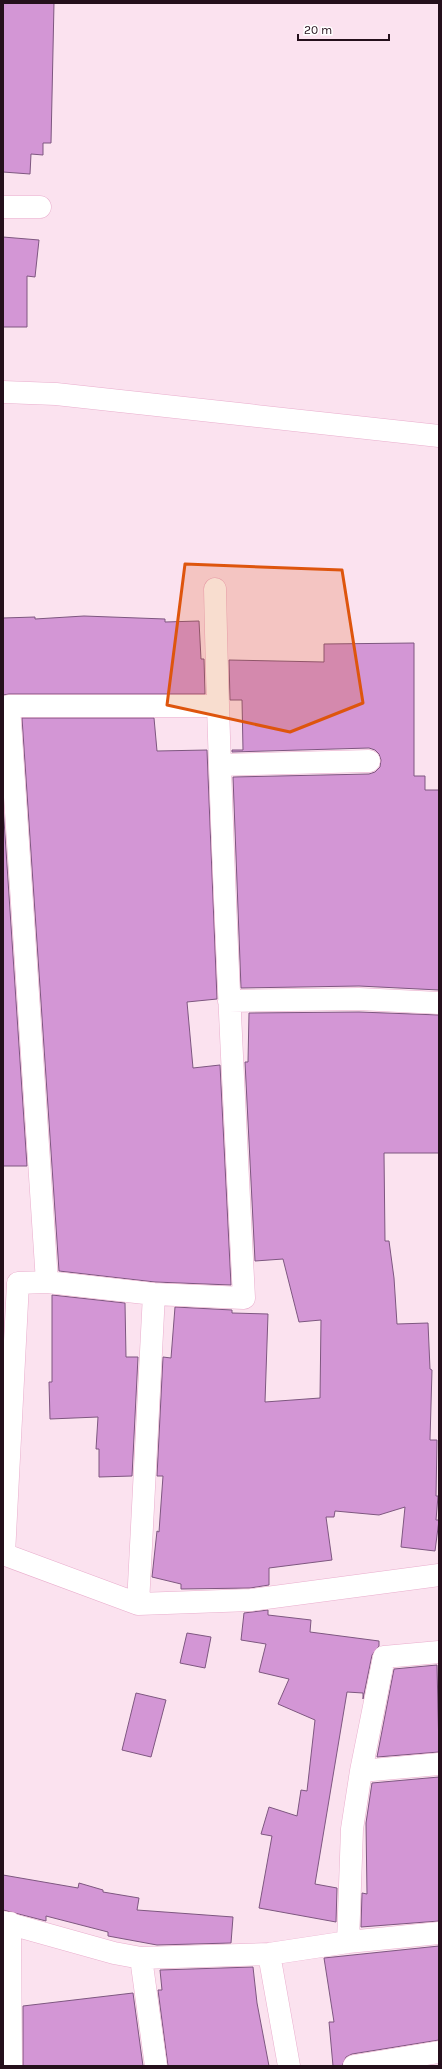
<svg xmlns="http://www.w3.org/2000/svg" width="442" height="2069" viewBox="0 0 442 2069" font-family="Karla,sans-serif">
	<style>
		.building { fill: #d396d5; stroke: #7e5780 }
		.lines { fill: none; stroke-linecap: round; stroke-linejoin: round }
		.minor-casing { stroke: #e9aecd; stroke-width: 23 }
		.minor { stroke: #fff; stroke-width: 22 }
		.marked { fill: #de550d; fill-opacity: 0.2; stroke: #de550d; stroke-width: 3; stroke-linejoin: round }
	</style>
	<rect width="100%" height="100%" fill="#fbe2ef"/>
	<path class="building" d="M3 3H54L51 143H43V155L31 154 30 174 3 172Z
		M3 237 39 240 35 277 27 276V327H3Z
		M84 616 165 619V622L199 621 201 659H204L205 694H9L3 695V618L35 617V619Z
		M414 643V776H425V790H439V990L359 986 241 988 233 777 369 774 375 772 380 767 381 760 379 754 375 750 369 748 232 752V750H243L242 700H230L229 660 324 662V644Z
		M22 718H154L157 751 207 750 217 999 187 1002 193 1068 220 1065 231 1285 155 1282 59 1271Z
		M3 805 27 1166H3Z
		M359 1012 439 1015V1153H384L385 1241H389L394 1278 397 1324 428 1323 430 1369 432 1370 430 1440H437L436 1496H438L436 1520H439L435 1551 401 1547 405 1507 379 1515 335 1511 334 1517H326L332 1560 269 1568V1585L250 1588 181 1589V1584L152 1577 157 1531 159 1532 163 1476H157L163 1357 171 1358 175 1307 232 1310V1313L268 1314 265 1402 320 1398 321 1320 299 1322 283 1259 255 1261 245 1062H248L249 1013Z
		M52 1295 125 1303 126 1357H138L132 1476 99 1477V1449H96L98 1417 50 1419 49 1382H52Z
		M268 1610V1615L311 1620 310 1632 379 1641V1646L372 1655 363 1699V1693L347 1692 315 1884 337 1888 336 1922 259 1908 272 1836 261 1834 269 1807 297 1816 301 1790 307 1791 315 1720 278 1704 289 1679 259 1672 266 1644 241 1640 244 1613Z
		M187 1633 211 1637 205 1668 180 1663Z
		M437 1665 439 1752 377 1757 394 1669Z
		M136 1693 166 1700 151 1757 122 1750Z
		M439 1777V1921L361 1927 362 1893 367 1894 366 1823 372 1783Z
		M3 1875 78 1888 79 1883 103 1890V1892L139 1898 137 1910 233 1917 231 1943 157 1945 108 1936V1932L46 1916V1921L3 1910Z
		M439 1946V2040L352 2054 346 2057 342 2066H333L329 2022H334L324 1958Z
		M253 1967 257 2003 269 2066H168L158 1990H162L160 1970Z
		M133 1993 143 2066H23V2006Z"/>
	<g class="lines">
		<defs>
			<path id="minor" d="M3 207H40
				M3 392 56 394 439 436
				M220 765 369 761
				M229 1001 359 999 439 1003
				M47 1282 9 706H217
				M3 1554 138 1604 251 1600 439 1575
				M4 1554 18 1283 47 1282 154 1294 244 1298C232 1062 220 826 215 589
				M138 1604 154 1294
				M361 1771 439 1764
				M3 1922 114 1953 141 1958 269 1954 348 1942 439 1933
				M10 1923 11 2066
				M348 1942 352 1829 361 1771 384 1657 439 1652
				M269 1954 289 2066
				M141 1958 156 2066
				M354 2066 439 2052"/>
		</defs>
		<use href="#minor" class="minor-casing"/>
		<use href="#minor" class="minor"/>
	</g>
	<path class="marked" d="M185 564 342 570 363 703 290 732 167 705Z"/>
	<rect width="442" height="2069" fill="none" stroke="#240f1b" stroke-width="8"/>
	<path d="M298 34v6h91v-6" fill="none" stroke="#240f1b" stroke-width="2"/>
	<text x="304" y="34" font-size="12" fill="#240f1b" stroke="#ffffff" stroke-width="3" paint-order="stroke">20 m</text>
</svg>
